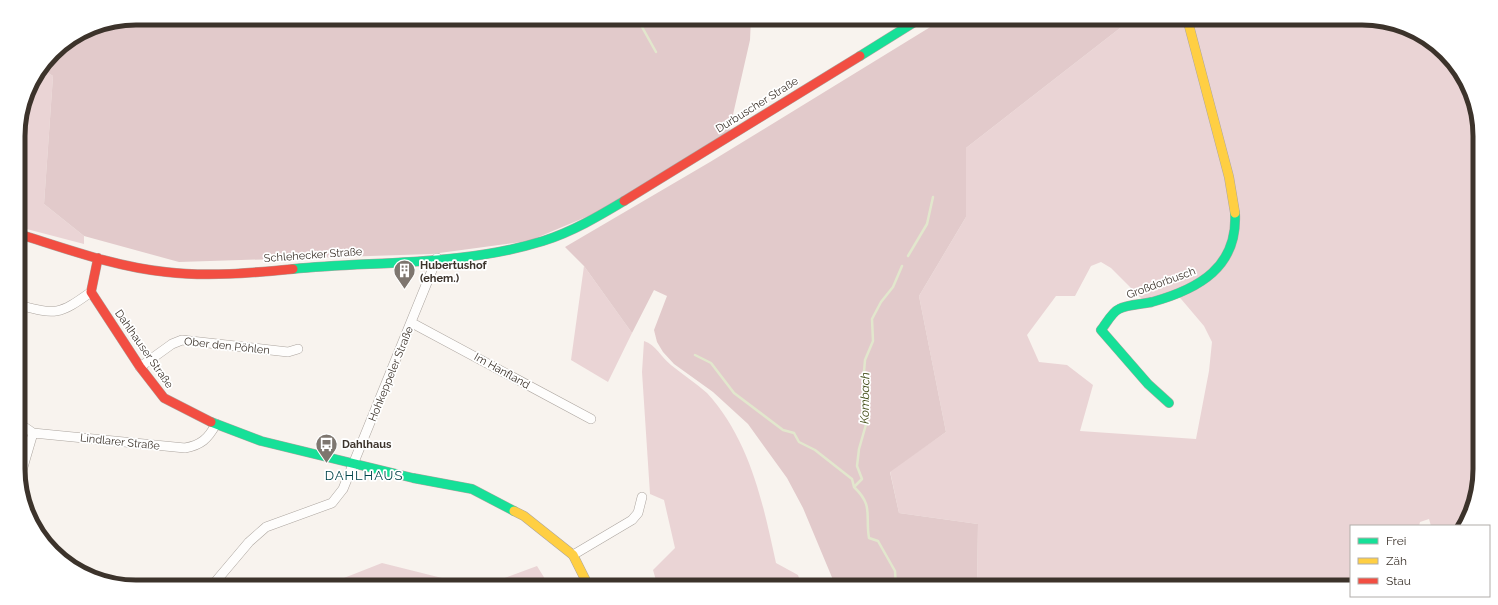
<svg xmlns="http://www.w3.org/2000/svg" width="1498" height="605" viewBox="0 0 1498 605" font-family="Raleway,sans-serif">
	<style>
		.green { fill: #ead4d5; fill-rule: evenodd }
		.forest { fill: #e2cacb }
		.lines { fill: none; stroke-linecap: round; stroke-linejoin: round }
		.stream { stroke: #e2e7cd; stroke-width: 2.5 }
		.street-casing { stroke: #aca59f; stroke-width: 10 }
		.fast-casing { stroke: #aca59f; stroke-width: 10 }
		.slow-casing { stroke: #aca59f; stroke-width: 10 }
		.jam-casing { stroke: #aca59f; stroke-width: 10 }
		.street { stroke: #fefdfc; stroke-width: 9 }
		.fast { stroke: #16e098; stroke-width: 9 }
		.slow { stroke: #ffcf43; stroke-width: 9 }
		.jam { stroke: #f24e42; stroke-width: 9 }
		.labels { text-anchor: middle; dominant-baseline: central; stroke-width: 3.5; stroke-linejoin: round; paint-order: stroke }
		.street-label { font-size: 11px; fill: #3c332b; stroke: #fff }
		.poi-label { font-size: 11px; font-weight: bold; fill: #3c332b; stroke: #fff; text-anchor: start }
		.water-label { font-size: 12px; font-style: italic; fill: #424d17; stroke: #fff }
		.quarter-label { font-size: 13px; letter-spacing: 1px; fill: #004349; stroke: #fff }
		.rim { fill: none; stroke: #3c332b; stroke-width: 5 }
	</style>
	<rect width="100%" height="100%" fill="#f8f3ee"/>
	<path class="green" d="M1133 18H1362L1400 24 1451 58 1479 120 1480 469 1474 507 1464 526H1431L1429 519 1420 522 1419 526H1351V587H977L978 524 899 513 890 471 946 432 919 296 966 217V148ZM1101 262 1111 268 1146 303 1176 293 1204 326 1212 342 1209 371 1196 439 1080 431 1093 385 1067 365 1039 362 1027 335 1056 296H1075L1091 266Z
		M42 69 53 76 44 204 84 236V244L19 227 18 128 30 84Z
		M584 266 632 333 608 382 571 360Z
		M644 341C656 345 661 357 671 365 682 374 696 383 707 393 750 440 763 503 776 563L798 575 802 587H658L653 570 675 548 664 500 650 494 642 372Z
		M382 563 478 587H321Z
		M537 566 550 587H480Z"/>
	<path class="forest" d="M136 18H751L750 40 729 132 598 212 529 241 432 254 179 262 84 236 44 204 53 76 42 69 58 47 91 27Z
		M945 18H1133L966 148V217L919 296 946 432 890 472 899 513 978 524 977 587H836L803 508 787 478 748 424 713 392 674 364 663 352 657 342 654 330 667 296 654 290 632 333 584 266 565 247 710 162Z"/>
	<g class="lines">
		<path class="stream" d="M637 18 656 52
			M908 256 927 224 933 197
			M695 355 711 363 734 393 783 430 794 433 799 442 815 450 852 479 854 487
			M896 587 895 571 878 541 869 538C865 515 874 506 854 487L862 479 857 466 859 449 867 421 864 372 865 360 873 341 872 319 881 302 893 287 902 266"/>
		<defs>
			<path id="street" d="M19 305C56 315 59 315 91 292
				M412 323 591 419
				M140 367 172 344 182 340 288 352 298 349
				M20 420 23 426 33 433 185 448C201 445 208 439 216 424
				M22 496 21 474 33 433
				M573 555 632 520 638 513 642 497
				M211 587 249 542 266 527 332 503 343 489 437 258"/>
			<path id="fast" d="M860 56 921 18
				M293 269C376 261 463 266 543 241 572 232 599 216 624 201
				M1169 403 1148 384 1101 330C1106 324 1112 312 1119 309 1126 305 1143 304 1152 302 1199 289 1238 267 1235 213
				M211 422 261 441 413 478 472 489 514 511"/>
			<path id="slow" d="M1187 18 1229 177 1235 213
				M514 511 524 516 573 555 589 587"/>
			<path id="jam" d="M624 201 860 56
				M19 234C67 249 116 267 166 272 208 277 251 273 293 269
				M98 258 91 292 140 367 164 398 211 422"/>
		</defs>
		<use href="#street" class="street-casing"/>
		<use href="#fast" class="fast-casing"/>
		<use href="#slow" class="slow-casing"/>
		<use href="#jam" class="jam-casing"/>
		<use href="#street" class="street"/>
		<use href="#fast" class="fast"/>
		<use href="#slow" class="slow"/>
		<use href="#jam" class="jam"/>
	</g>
	<defs>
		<symbol id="building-pin" viewBox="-11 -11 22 30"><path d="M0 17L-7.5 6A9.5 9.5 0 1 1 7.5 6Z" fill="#7e766f" stroke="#fff"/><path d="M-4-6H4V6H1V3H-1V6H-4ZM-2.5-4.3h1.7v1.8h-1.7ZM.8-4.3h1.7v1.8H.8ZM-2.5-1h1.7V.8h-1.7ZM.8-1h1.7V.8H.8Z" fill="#fff"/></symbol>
		<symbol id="bus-pin" viewBox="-11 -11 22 30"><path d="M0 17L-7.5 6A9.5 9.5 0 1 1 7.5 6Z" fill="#7e766f" stroke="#fff"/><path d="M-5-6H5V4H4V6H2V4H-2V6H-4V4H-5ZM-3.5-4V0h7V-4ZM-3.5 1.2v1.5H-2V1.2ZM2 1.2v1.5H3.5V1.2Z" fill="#fff"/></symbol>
	</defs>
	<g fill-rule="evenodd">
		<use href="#building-pin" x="392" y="258" width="25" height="34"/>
		<use href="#bus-pin" x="314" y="432" width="25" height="34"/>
	</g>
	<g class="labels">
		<g class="street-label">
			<text transform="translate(757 105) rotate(-32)">Durbuscher Straße</text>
			<text transform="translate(313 255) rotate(-4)">Schlehecker Straße</text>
			<text transform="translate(1161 283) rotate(-20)">Großdorbusch</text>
			<text transform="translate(227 346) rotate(6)">Ober den Pöhlen</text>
			<text transform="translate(144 349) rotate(55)">Dahlhauser Straße</text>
			<text transform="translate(502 371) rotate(29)">Im Hanfland</text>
			<text transform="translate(391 374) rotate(-68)">Hohkeppeler Straße</text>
			<text transform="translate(120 442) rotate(6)">Lindlarer Straße</text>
		</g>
		<g class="poi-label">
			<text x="420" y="265">Hubertushof<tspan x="420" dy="13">(ehem.)</tspan></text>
			<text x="342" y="444">Dahlhaus</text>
		</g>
		<g class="water-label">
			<text transform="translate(865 398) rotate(-89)">Kombach</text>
		</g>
		<g class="quarter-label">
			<text x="364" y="475">DAHLHAUS</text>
		</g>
	</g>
	<path d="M0 0H1498V605H0ZM136 25H1362A111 111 0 0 1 1473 136V469A111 111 0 0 1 1362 580H136A111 111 0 0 1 25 469V136A111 111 0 0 1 136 25Z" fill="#fff" fill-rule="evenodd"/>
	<path class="rim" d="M136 25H1362A111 111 0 0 1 1473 136V469A111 111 0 0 1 1362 580H136A111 111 0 0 1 25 469V136A111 111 0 0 1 136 25Z"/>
	<rect x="1350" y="525" width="140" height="72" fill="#ffffff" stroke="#b1adaa"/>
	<rect x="1358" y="538" width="20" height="6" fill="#16e098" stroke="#b1adaa"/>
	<text x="1386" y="545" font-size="12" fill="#3c332b">Frei</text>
	<rect x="1358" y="558" width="20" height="6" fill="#ffcf43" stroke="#b1adaa"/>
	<text x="1386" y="565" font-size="12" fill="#3c332b">Zäh</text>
	<rect x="1358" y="578" width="20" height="6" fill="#f24e42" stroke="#b1adaa"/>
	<text x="1386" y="585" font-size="12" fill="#3c332b">Stau</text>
</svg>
